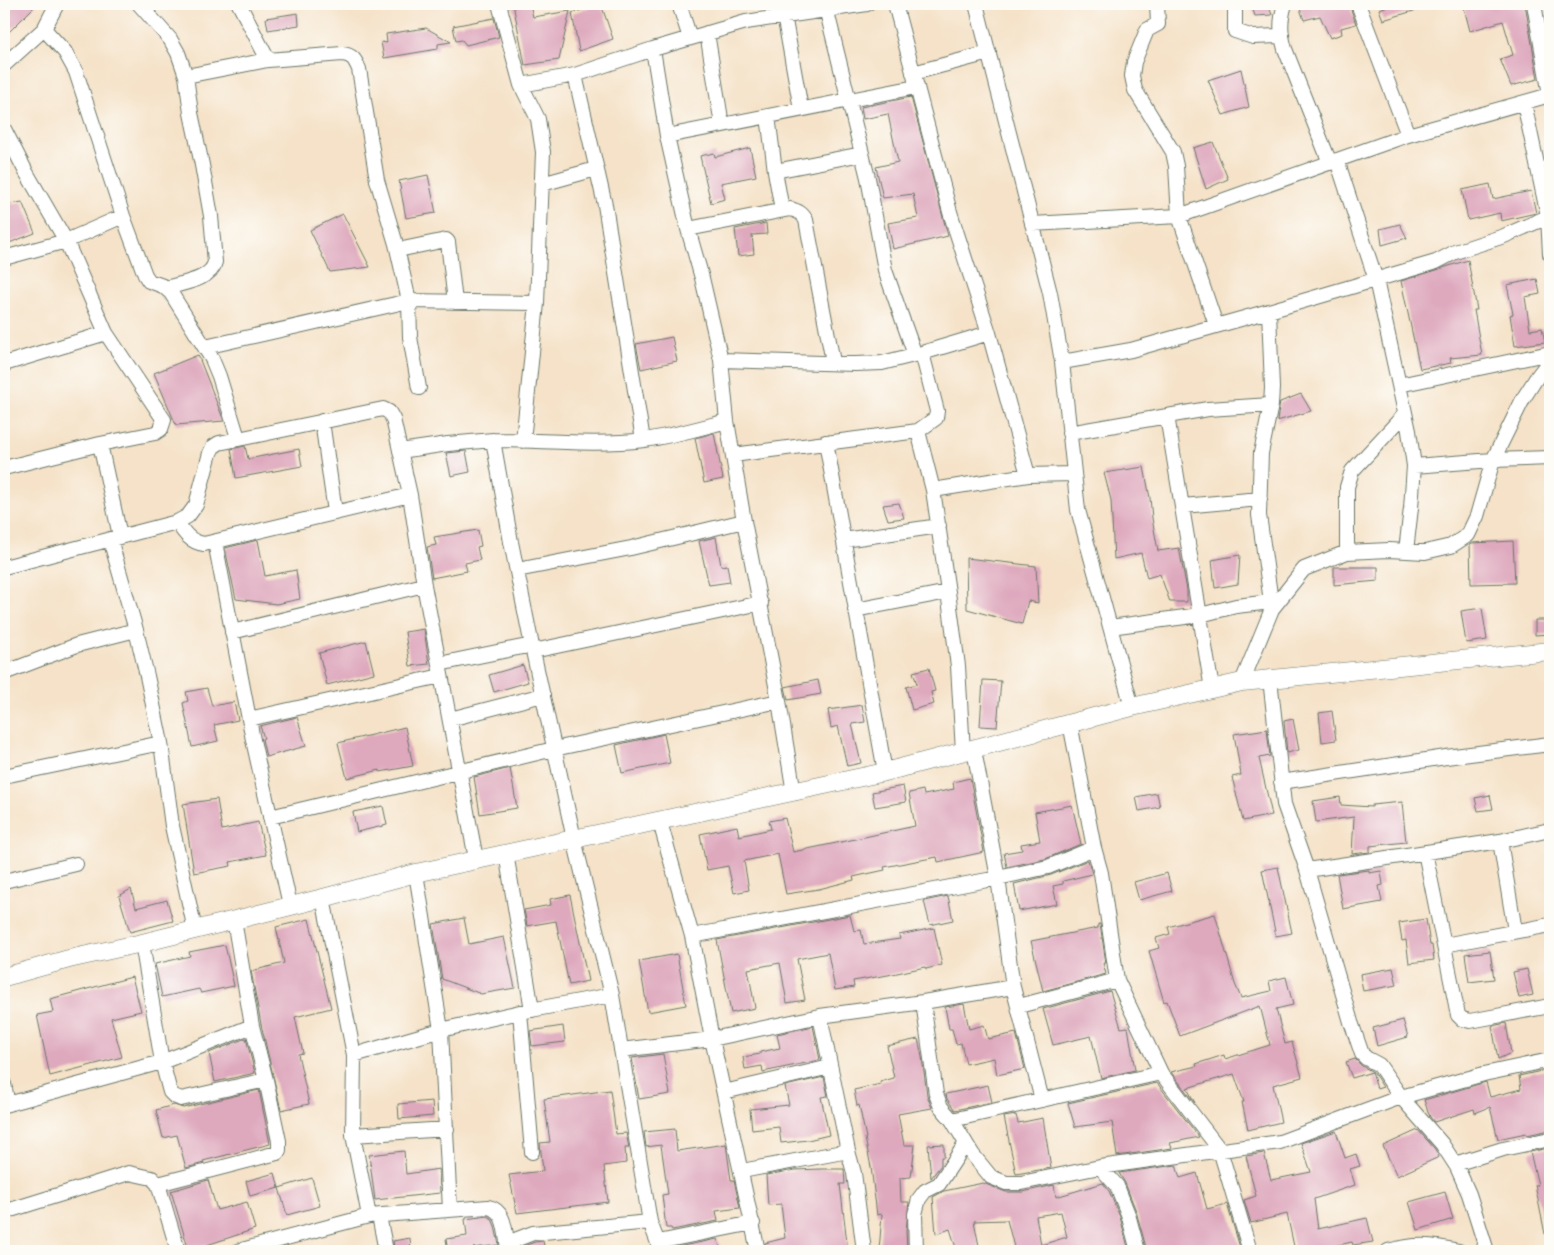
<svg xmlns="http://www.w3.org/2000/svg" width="1554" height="1255" viewBox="0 0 1554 1255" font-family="'Gentium Book Plus',serif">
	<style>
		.building { fill: #dea8bd; fill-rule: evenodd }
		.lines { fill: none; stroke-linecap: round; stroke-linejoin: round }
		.minor-casing { stroke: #6a7768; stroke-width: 16 }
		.tertiary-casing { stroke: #6a7768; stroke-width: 19 }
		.minor { stroke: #fff; stroke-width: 14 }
		.tertiary { stroke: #fff; stroke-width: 18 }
	</style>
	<rect width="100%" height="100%" fill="#fdfcf7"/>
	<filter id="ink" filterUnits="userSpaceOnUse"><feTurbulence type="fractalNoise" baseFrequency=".02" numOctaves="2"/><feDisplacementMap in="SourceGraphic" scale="10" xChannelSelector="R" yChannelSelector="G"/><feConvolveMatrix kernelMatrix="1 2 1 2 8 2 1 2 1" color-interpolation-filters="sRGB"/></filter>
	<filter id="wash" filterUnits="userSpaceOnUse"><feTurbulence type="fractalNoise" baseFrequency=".0096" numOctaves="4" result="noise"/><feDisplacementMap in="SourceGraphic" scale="20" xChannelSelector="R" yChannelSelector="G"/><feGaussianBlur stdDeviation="1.12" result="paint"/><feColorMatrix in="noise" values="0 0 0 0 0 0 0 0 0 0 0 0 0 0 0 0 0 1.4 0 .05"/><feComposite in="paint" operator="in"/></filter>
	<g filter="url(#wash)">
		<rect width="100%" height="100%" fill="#f5e2c8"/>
		<g id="blocks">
			<path class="building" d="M4 4H37L4 37Z
				M513 4H530L533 17 570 11 559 60 525 65Z
				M601 4 613 39 579 51 572 13Z
				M1251 4H1268L1272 15 1255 16Z
				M1311 4H1349L1356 24 1341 28 1342 34 1330 38 1320 16 1304 20 1299 6Z
				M1394 4H1427V7L1383 20 1379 9Z
				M1463 4H1525L1538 79 1511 86 1500 59 1513 55 1503 21 1470 31Z
				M298 13 299 25 268 30 266 18Z
				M494 18 499 37 466 45 462 40 456 41 453 26Z
				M426 28 451 42 438 44V49L384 58 381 42 387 43 386 34Z
				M1241 69 1249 107 1223 115 1208 80Z
				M911 97 948 236 893 249 888 223 918 218 913 194 883 198 876 167 898 162 888 114 863 119 861 107Z
				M1213 142 1228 179 1206 189 1193 148Z
				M750 148 756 176 721 183 725 199 711 203 700 156 714 153 715 157Z
				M428 175 436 213 406 218 399 181Z
				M1490 184 1493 199 1531 191 1536 213 1501 221 1500 213 1468 220 1462 190Z
				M22 202 35 233 4 245V205Z
				M343 214 370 267 330 272 310 230Z
				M766 223 767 234 752 235 754 254 738 256 735 229Z
				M1400 224 1407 238 1382 245 1380 229Z
				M1468 260 1477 310H1474L1482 355 1450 358 1451 363 1420 369 1401 281Z
				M1537 279 1540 294 1525 297 1530 330 1542 328 1545 342 1515 346 1510 315 1513 314 1507 285Z
				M672 337 677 361 641 369 636 344Z
				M198 355 224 421 176 425 154 373Z
				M1301 394 1311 411 1277 421 1280 402Z
				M714 433 723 479 704 483 695 438Z
				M245 446 248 459 299 449 302 466 236 478 231 449Z
				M466 451 470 472 451 476 446 453Z
				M1144 467 1150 498 1152 518 1158 551 1179 548 1187 590V602H1170L1160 574 1147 578 1141 553 1114 559 1111 500 1104 473Z
				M899 503 904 518 888 520 883 505Z
				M478 530 481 546 477 547 480 560 465 563 467 571 432 578 427 547 436 545 434 537Z
				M716 537 721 566 727 565 730 582 709 585 699 541Z
				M258 540 265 576 296 570 300 599 276 604 236 599 225 548Z
				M1513 541 1515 583 1471 584 1470 544 1472 543Z
				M1240 555 1238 584 1215 588 1212 560Z
				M966 558 1036 566 1038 603 1028 601 1022 624 967 609Z
				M1334 567H1378V581L1334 585Z
				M1482 608 1487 640 1466 643 1461 611Z
				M1535 620H1550V634L1535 635Z
				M424 629 429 664 410 666 405 632Z
				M366 641 374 673 327 685 319 653Z
				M523 665 528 682 494 692 489 675Z
				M929 668 935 691 931 692 934 704 912 710 906 687 917 684 913 672Z
				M818 680 821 694 788 700 785 687Z
				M983 680 1001 681 997 727 980 726Z
				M207 688 212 706 234 702 238 720 214 725 218 741 192 747 183 703 188 701 186 692Z
				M862 705 865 722 852 724 861 763 847 766 838 726 831 728 828 710Z
				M1332 711 1336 740 1322 742 1319 713Z
				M297 717 306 746 266 757 262 739 264 738 260 726Z
				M1293 719 1299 750 1287 753 1284 721Z
				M405 727 413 766 380 772V770L347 778 338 743Z
				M1267 729 1270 756 1259 758 1272 815 1243 821 1232 777 1241 775 1234 734Z
				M664 734 670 763 622 773 616 745Z
				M510 768 517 808 480 814 474 777Z
				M970 778 984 852 938 862 937 857 884 867 885 870 853 877 854 880 819 889 786 894 778 854 744 861 749 890 734 893 728 866 707 870 700 834 737 826 739 836 771 829 769 821 785 818 793 852 846 841 915 826 909 793 923 790 924 795 954 789 953 782Z
				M903 786 906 802 875 807 872 792Z
				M1157 793 1160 807 1139 811 1136 797Z
				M1490 795 1493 809 1478 811 1475 798Z
				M1340 797 1341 805 1372 807V805L1402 802 1406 842 1370 846V852L1352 854 1354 817 1316 822 1313 801Z
				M217 799 222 830 258 822 266 855 230 862 231 866 194 873 183 804Z
				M1072 805 1081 844 1045 859 1007 867 1004 853 1022 850 1021 844 1040 841 1035 812Z
				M383 806 387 825 357 832 353 812Z
				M1088 860 1092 874 1063 881V884L1053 886 1057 904 1019 911 1014 884 1051 875Z
				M1278 867 1292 933 1276 936 1262 870Z
				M1369 870V873L1381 871 1383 885 1379 886 1382 902 1343 909 1337 874Z
				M1167 873 1172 891 1139 900 1134 882Z
				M131 889 136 908 167 900 173 921 130 932 119 896Z
				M570 895 588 981 569 985 556 921 527 926 524 910 551 905 550 899Z
				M948 896 953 920 930 925 924 901Z
				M1215 914 1235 984 1241 998 1271 991 1269 981 1286 977 1293 1005 1276 1009 1285 1044 1292 1042 1302 1077 1273 1085 1281 1122 1248 1130 1242 1102H1244L1234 1074 1187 1088 1195 1103 1171 1072 1197 1066 1196 1064 1224 1055 1225 1059 1270 1045 1260 1006 1180 1036 1167 1001 1164 1002 1149 951 1159 948 1156 938 1170 934 1168 927Z
				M850 915 854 931 861 930 864 944 900 939 899 935 934 928 942 965 926 969 925 967 888 975 853 981 854 987 835 990 828 953 797 959 805 1000 787 1003 780 963 748 969 755 1008 731 1013 717 940Z
				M464 918 469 944 504 937 515 988 481 994 442 979 433 924Z
				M309 919 331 1008 295 1017 303 1053 298 1054 309 1104 281 1110 261 1024 251 971 284 963 276 927Z
				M1426 919 1430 945H1432L1434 960 1409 963 1406 940 1402 941 1399 923Z
				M1098 924H1100L1106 963H1103L1106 974 1043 991 1031 941 1098 928Z
				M225 945 234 986 201 993 199 989 162 997 155 964 190 956 189 952Z
				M1490 951 1494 979 1469 982 1465 954Z
				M677 954 686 1005 648 1012 639 961Z
				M1393 968 1397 985 1363 991 1360 974Z
				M1527 969 1533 995 1519 998 1513 972Z
				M132 977 141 1011 111 1018 122 1057 50 1076 37 1015 53 1012 50 999Z
				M1110 991 1121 1028 1128 1027 1135 1070 1101 1078 1091 1036 1053 1045 1043 1009Z
				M964 1004 969 1029 984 1025 988 1039 1016 1033 1025 1069 997 1075 994 1058 966 1064 961 1043 956 1044 952 1029H949L945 1007Z
				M1403 1020 1408 1037 1377 1046 1373 1028Z
				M1506 1023 1511 1053 1498 1059 1492 1026Z
				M563 1026 565 1042 532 1046 530 1031Z
				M813 1026 820 1060 763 1072 762 1066 745 1069 743 1057 760 1054V1052L780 1048 777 1034Z
				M246 1038 255 1073 215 1082 209 1053Z
				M918 1039 922 1057 927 1095 932 1108 898 1114 904 1145H915L911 1177 900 1178 901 1202H909L906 1231 907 1251H879L882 1214 877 1215 871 1167 865 1138H866L859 1105 857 1106 854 1090 881 1084 880 1082 894 1078 887 1046Z
				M663 1054 670 1094 639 1099 632 1058Z
				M1355 1059 1362 1066 1373 1072 1383 1087 1377 1089 1372 1072 1352 1078 1346 1062Z
				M1546 1070 1550 1092V1130L1527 1135 1526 1133 1498 1139 1490 1107 1475 1113 1474 1109 1434 1122 1430 1117 1424 1100 1486 1082 1490 1097 1521 1089 1519 1076Z
				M824 1077 828 1096 821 1097 829 1135 808 1140 781 1143 779 1127 752 1130 750 1109 789 1105 785 1086Z
				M1157 1083 1199 1137 1170 1143 1172 1148 1117 1156 1112 1122 1075 1127 1068 1103Z
				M988 1085 992 1102 955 1110 947 1099 946 1094Z
				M259 1090 270 1144 203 1161 204 1163 186 1168 177 1135 163 1138 156 1110 174 1105 183 1108Z
				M610 1090 616 1134 626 1133 629 1148H625L626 1163 604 1166 608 1202 517 1213 509 1175 543 1171 540 1143 550 1142 544 1099Z
				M432 1101 433 1116 399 1119 398 1104Z
				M1016 1115 1018 1123 1043 1118 1051 1168 1016 1174 1004 1117Z
				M675 1129 677 1151 726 1144 731 1180H734L740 1208 716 1211 718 1221 672 1230 671 1228H666L662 1195 668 1194 661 1145 646 1147 644 1132Z
				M1418 1130 1435 1149 1439 1157 1397 1176 1383 1146Z
				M1336 1131 1345 1158 1356 1154 1360 1166 1350 1169 1355 1185 1314 1199 1318 1229 1367 1218 1373 1242 1353 1245 1352 1242 1313 1251H1295L1287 1214 1251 1223 1244 1200 1256 1196 1246 1156 1264 1153 1271 1180 1311 1172 1301 1143Z
				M944 1144V1157H941V1165L931 1178 928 1145Z
				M1548 1148 1550 1160V1233L1545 1234 1535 1185H1538L1530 1152Z
				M404 1151 406 1174 439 1169 440 1193 375 1200 369 1155Z
				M1176 1165 1180 1178 1197 1173 1207 1209 1227 1204 1241 1251H1147L1136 1211 1125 1183 1119 1173Z
				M821 1169H844L845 1184H840L848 1251H767L765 1243 785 1238 781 1204 768 1205 766 1175 795 1170Z
				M275 1173 279 1188 250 1196 246 1181Z
				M312 1178 320 1206 287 1215 279 1188Z
				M208 1180 217 1210 247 1202 255 1229 189 1251 171 1191Z
				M983 1183 1006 1192H1023L1054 1185 1056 1197 1103 1183 1109 1191 1120 1217 1129 1251H1015L1007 1220 974 1221 980 1251H957L950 1229 936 1234 933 1197 944 1191ZM1061 1212 1067 1237 1041 1245 1036 1216Z
				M1445 1192 1453 1219 1418 1230 1409 1202Z
				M488 1216 492 1219 495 1226 499 1245 473 1248 474 1251H448L446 1239 467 1236 465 1219Z
				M410 1238 411 1251H395L393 1241Z
				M717 1239 722 1251H680L678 1247Z
				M543 1241 545 1251H518L521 1247 535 1242Z"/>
		</g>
	</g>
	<g filter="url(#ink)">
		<use href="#blocks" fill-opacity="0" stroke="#6a7768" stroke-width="1"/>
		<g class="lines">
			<defs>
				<path id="minor" d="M139 4 170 39 178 53 186 76 191 113 202 165 211 216 215 262C211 280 182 283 166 288
					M239 4 268 60 342 54C353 55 355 60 359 69L377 180 396 244 409 301 410 337 419 388
					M499 4 521 85 538 119 543 152 537 303 523 441
					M679 4 690 38
					M782 4 801 109
					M825 4 868 178 885 270 915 355
					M895 4 950 212 989 333 1028 475
					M976 4 1050 293 1062 362 1078 510 1132 707
					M1157 4 1158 24 1147 30 1134 62 1132 76 1135 90 1173 152 1176 166 1179 216 1216 325
					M1235 4V31L1253 37 1281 36
					M1285 4C1280 21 1280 31 1285 49L1330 163
					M1358 4 1408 135
					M1534 4 1550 95
					M44 29 65 52 76 72 123 216 145 275 149 281 163 286 171 293 212 359 219 376 238 438
					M707 33 722 125
					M653 49 667 136 688 229 702 278 721 360 727 421 744 521 779 701 794 793
					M4 65 44 29 57 4
					M913 73 989 53
					M575 75 605 205 643 440
					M186 76 268 60
					M521 85 575 75 653 49 746 22 867 4
					M1524 103 1548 216 1550 254
					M768 116 775 171 782 210
					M4 129 26 172 66 241 106 333 164 420 161 429 155 433 100 444 4 468
					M667 136 916 87
					M1337 160 1376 280 1409 431 1414 466 1411 508 1406 551
					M775 171 862 154
					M542 184 596 169
					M1032 224 1179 216 1408 135 1550 95
					M688 229 790 209C798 211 802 213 806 220L833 362
					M398 250 446 240 448 242 455 302
					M4 258 66 241 123 216
					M1269 311 1272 388 1271 405 1261 453 1259 515 1272 609
					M205 347 409 301 537 303
					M721 360 855 364 882 363 922 353 989 333
					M1062 362 1131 350 1269 311 1436 262 1455 252 1504 236 1550 216
					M4 364 106 333
					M1399 385 1550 353
					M1167 416 1212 689
					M322 421 335 512
					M918 431 933 490 948 592 958 666 963 752
					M1069 433 1208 409 1271 405
					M826 442 885 772
					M100 444 120 536
					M400 451 448 444 493 440
					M733 455 918 431 936 418 937 411 922 353
					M1414 466 1493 460 1550 458
					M933 490 1028 475 1073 474
					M1183 506 1260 499
					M177 522C184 533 190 542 204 544L410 495
					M110 539 136 630 147 676 161 743 172 826 195 930
					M844 540 939 526
					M215 542 253 740 290 905
					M1347 552V487L1352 471 1405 414
					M4 567 177 522 188 516 196 505 210 453 213 447 219 443 383 409 389 412 393 419 410 495 424 585 476 859
					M517 570 631 548 744 521
					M855 610 948 592
					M1110 627 1200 615 1236 606 1271 602
					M232 632 424 585
					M533 651 761 603
					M439 664 532 645
					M4 673 77 645 136 630
					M1270 679 1284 804 1307 870 1351 1022 1362 1054 1366 1058 1379 1065 1401 1097 1442 1144 1457 1167 1469 1194 1487 1251
					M1242 682 1272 609 1304 569 1347 552 1389 550 1425 552 1451 546 1468 535 1477 516 1493 460 1523 399 1537 377 1550 360
					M249 719 441 676
					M450 719 543 695
					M1070 723 1094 848 1101 873 1117 980 1161 1073 1220 1150 1250 1251
					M974 750 998 878 1013 987 1042 1100
					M4 776 161 743
					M1281 782 1446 757 1550 744
					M270 817 554 749 779 701
					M660 822 692 936 712 1039 758 1251
					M1500 841 1515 931
					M1425 852 1458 1015 1462 1019 1470 1021 1550 1006
					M506 853 532 1010
					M1307 870 1500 841 1550 830
					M4 881 76 864
					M323 898 354 1055 353 1135 369 1216
					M692 936 998 878 1048 867 1094 848
					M142 943 162 1062 170 1092 174 1096 181 1099 266 1080
					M1444 945 1550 925
					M923 1002 936 1094 941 1107 952 1120 973 1155 991 1177 1006 1183H1021L1100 1167 1280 1142 1401 1097 1484 1074 1550 1060
					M1019 1006 1117 980
					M520 1012 532 1152
					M820 1016 848 1151 854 1173 864 1251
					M621 1050 712 1039 820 1016 923 1002 1013 987
					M354 1055 441 1030 416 873
					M4 1084 8 1104
					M724 1092 830 1067
					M4 1105 162 1062 252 1026
					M952 1120 1161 1073
					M353 1135 447 1129
					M1455 1164 1503 1149 1550 1139
					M1100 1167 1117 1186 1128 1214 1138 1251
					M742 1171 848 1151
					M450 1210 441 1030 520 1012 612 995
					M4 1212 129 1173 152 1178 158 1184
					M379 1216 386 1251
					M658 1242 753 1223
					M178 1251 158 1184 277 1153 279 1150V1141L266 1080 252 1026 234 920
					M238 1251 369 1216 488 1207C506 1210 505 1233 508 1248
					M507 1251 515 1240 533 1233 650 1222
					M661 1251 650 1222 612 995 574 839 533 651 511 542 493 440C543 440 595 446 644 440 673 436 700 428 727 421
					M916 1251 915 1214 919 1199 925 1191 939 1184 966 1143
					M1388 1251C1417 1243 1431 1245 1459 1251"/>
				<path id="tertiary" d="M4 977 69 959 142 943 323 898 416 873 885 772 1132 707 1242 682 1550 651"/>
			</defs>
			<use href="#minor" class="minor-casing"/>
			<use href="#tertiary" class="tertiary-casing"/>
			<use href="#minor" class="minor"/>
			<use href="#tertiary" class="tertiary"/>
		</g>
	</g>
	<rect width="1554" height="1255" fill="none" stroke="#fdfcf7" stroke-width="20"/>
</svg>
